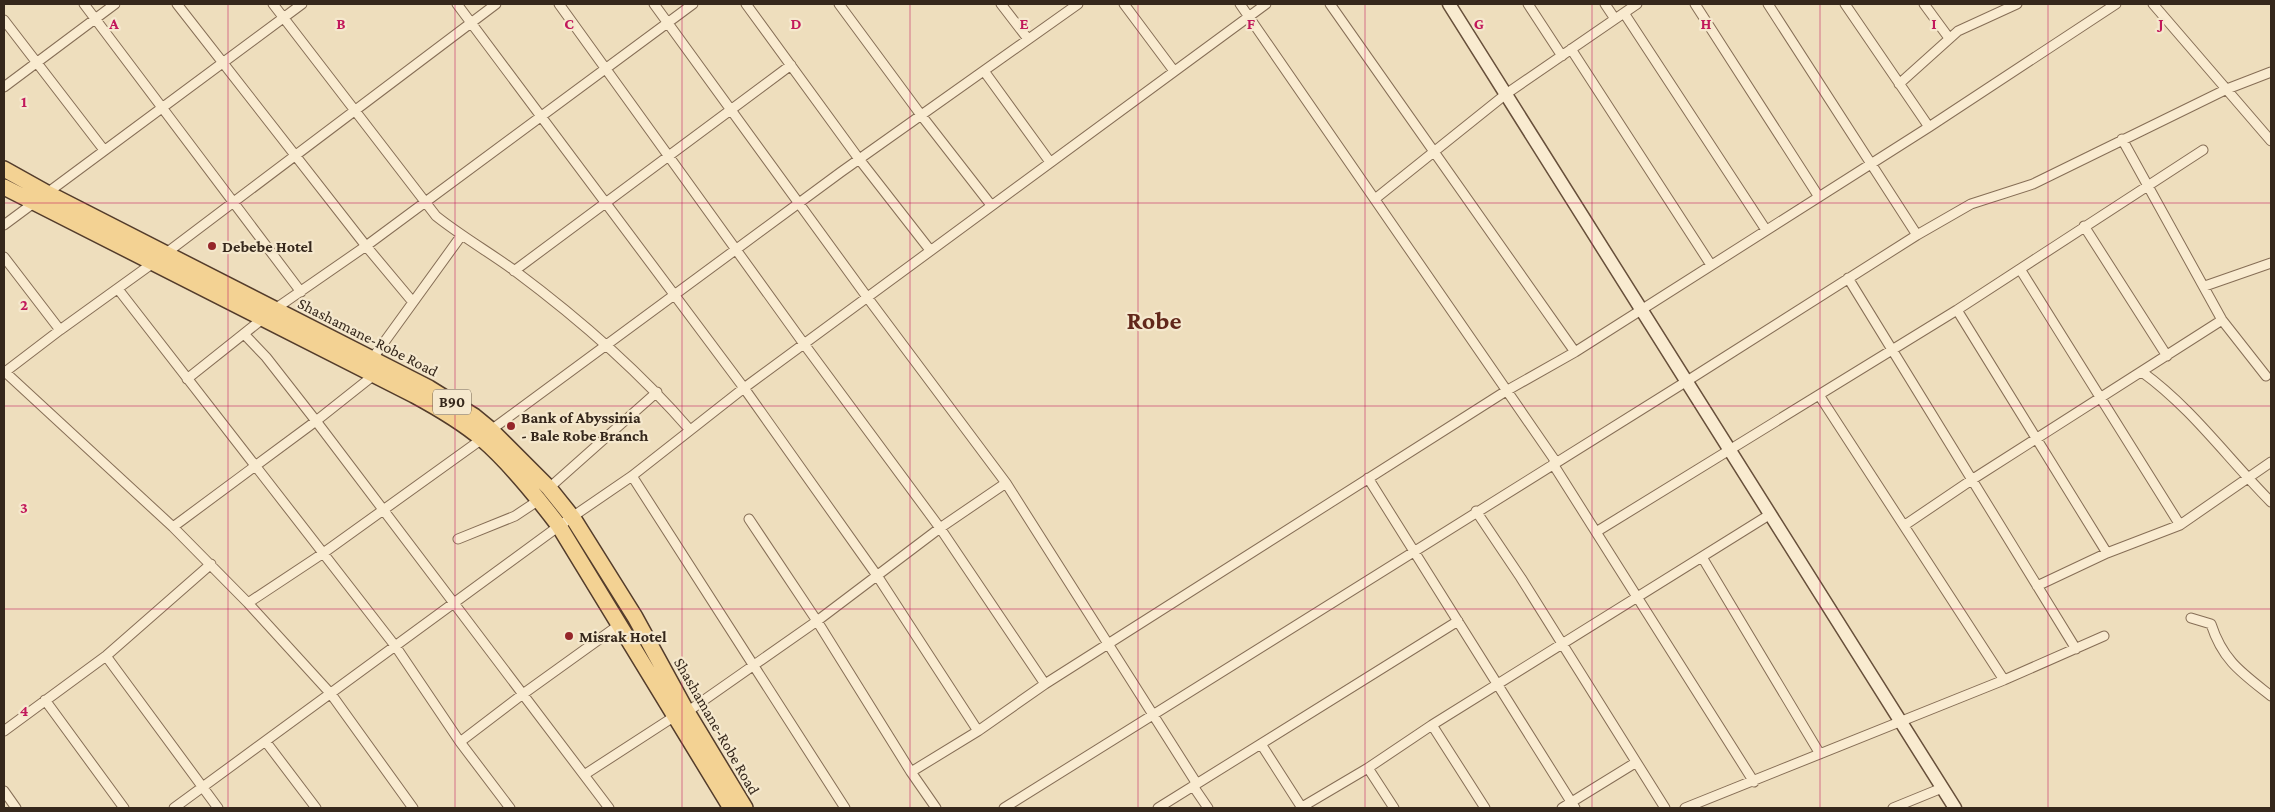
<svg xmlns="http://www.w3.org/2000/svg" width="2275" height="812" viewBox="0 0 2275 812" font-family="'Crimson Pro',serif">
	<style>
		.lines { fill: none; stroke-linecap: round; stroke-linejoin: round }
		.street-casing { stroke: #866e56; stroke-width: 11 }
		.secondary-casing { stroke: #674f3a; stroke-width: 15 }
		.primary-casing { stroke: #533c2b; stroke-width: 18 }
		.street { stroke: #f9ebd0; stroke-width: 9 }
		.secondary { stroke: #f9ebd0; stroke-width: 12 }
		.primary { stroke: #f3d293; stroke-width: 15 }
		.grid { fill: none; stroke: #c2185b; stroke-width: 1; stroke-opacity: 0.55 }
		.poi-dot { fill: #95262a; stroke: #f5e8cd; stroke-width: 2 }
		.labels { text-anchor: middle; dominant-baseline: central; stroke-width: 4.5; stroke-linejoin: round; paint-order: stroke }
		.shield { fill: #f5e8cd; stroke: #6f6150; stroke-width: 1 }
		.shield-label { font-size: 15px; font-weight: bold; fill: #35271b }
		.poi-label { font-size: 16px; font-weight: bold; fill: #35271b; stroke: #f5e8cd; text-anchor: start }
		.street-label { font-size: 16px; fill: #35271b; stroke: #f5e8cd }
		.town-label { font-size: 26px; font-weight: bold; fill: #62271a; stroke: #f5e8cd }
		.grid-label { font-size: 16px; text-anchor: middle; font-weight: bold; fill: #c2185b; stroke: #f5e8cd; stroke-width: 4.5; stroke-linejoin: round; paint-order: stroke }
	</style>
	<rect width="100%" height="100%" fill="#eedebd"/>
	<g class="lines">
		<defs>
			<path id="street" d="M84 4 301 292
				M177 4 366 246 412 301
				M273 4 436 216C461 236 489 252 515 271 578 318 639 371 690 430
				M457 4 744 388 878 577 978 731
				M559 4 804 344 940 528 1045 684
				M654 4 867 297 1006 483 1197 784
				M746 4 859 159 930 250
				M839 4 921 115 991 205
				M1001 4 1028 39
				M1124 4 1174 71
				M1240 4 1556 462
				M1330 4 1575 352
				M1528 4 1562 56
				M1605 4 1615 19
				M1695 4 1819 197
				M1768 4 1917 235
				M1845 4 1929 127
				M1924 4 1949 38
				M2153 4 2271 141
				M1624 13 1766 230
				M4 20 104 150
				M1571 49 1711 265
				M984 71 1050 162
				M1899 84 1958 31 2017 4
				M4 87 115 4
				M2122 139 2222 320 2266 376
				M1375 199 1506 94 1637 4
				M4 225 302 4
				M2084 226 2167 356
				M4 257 60 330
				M2020 269 2180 525
				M514 271 791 65
				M1848 278 2076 649
				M2205 286 2271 263
				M118 289 396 647 460 742 510 808
				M1957 310 2107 553
				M244 334 266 357 316 421 609 808
				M372 359 461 236
				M4 371 173 527 248 603 331 694 413 808
				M5 372 60 330 153 263 496 4
				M2142 372C2192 408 2228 459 2271 502
				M187 379 275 309 366 246 693 4
				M1819 395 2004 680
				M491 430 841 172 1078 4
				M1553 464 1754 782
				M632 476 845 808
				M1368 478 1575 808
				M549 488 657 392
				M1476 511 1521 578 1665 808
				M749 519 817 621 911 772 936 808
				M1905 525 1973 479 2222 320
				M173 527 316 421 374 375
				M1596 532 1957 310 2203 150
				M458 539 515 516 539 500
				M1702 557 1820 754
				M2037 586 2107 553 2180 525 2271 462
				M248 603 322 554 482 439
				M2191 618 2211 624C2223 661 2242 673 2271 696
				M106 656 218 808
				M45 700 124 808
				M1432 725 1485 808
				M4 731 106 656 211 564
				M266 742 316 808
				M460 742 523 694 619 625
				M1261 744 1302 808
				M1368 768 1394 808
				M911 772 978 731 1045 684 1506 391 1575 352 1929 127 2116 4
				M584 775 675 716 687 712 817 621 940 528 1006 483
				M1193 786 1208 808
				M4 791 16 808
				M1302 807 1368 768 1432 725 1769 515
				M174 808 559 526 632 476 744 388 1266 4
				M1004 808 1687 381 1917 235 1971 204 2033 184 2227 89 2271 72
				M1158 808 1458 621
				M1562 808 1635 763
				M1685 808 2004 680 2104 636
				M1893 808 1942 788"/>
			<path id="secondary" d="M1449 4C1618 272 1785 541 1955 808"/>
			<path id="primary" d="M4 169 47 193 429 388 474 416 491 430 549 488 573 518 635 617 687 712 745 808
				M4 187 414 395C438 408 462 422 482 439 510 463 537 497 559 526L731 808"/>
		</defs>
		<use href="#street" class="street-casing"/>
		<use href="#secondary" class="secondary-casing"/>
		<use href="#primary" class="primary-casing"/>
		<use href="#street" class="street"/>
		<use href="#secondary" class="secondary"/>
		<use href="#primary" class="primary"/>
	</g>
	<path class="grid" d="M228 4V808M455 4V808M682 4V808M910 4V808M1138 4V808M1365 4V808M1592 4V808M1820 4V808M2048 4V808M4 203H2271M4 406H2271M4 609H2271"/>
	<g class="poi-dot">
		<circle cx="212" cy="246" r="5"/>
		<circle cx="511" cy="426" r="5"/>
		<circle cx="569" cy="636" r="5"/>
	</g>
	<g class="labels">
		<rect class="shield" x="433" y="389.5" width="38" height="25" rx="4"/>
		<g class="shield-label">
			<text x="452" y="402">B90</text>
		</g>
		<g class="poi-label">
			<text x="222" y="246">Debebe Hotel</text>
			<text x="521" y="417">Bank of Abyssinia<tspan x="521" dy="18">- Bale Robe Branch</tspan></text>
			<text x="579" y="636">Misrak Hotel</text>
		</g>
		<g class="street-label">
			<text transform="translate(368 337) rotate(27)">Shashamane-Robe Road</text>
			<text transform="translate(717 726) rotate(60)">Shashamane-Robe Road</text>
		</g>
		<g class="town-label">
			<text x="1154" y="320">Robe</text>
		</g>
	</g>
	<g class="grid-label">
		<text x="114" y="29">A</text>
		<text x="341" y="29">B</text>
		<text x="569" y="29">C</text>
		<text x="796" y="29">D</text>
		<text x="1024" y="29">E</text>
		<text x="1251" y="29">F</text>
		<text x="1479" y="29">G</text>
		<text x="1706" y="29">H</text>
		<text x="1934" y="29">I</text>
		<text x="2161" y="29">J</text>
		<text x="24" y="107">1</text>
		<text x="24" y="310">2</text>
		<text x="24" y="513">3</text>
		<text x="24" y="716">4</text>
	</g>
	<rect width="2275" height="812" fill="none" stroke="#35271b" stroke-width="10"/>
</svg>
